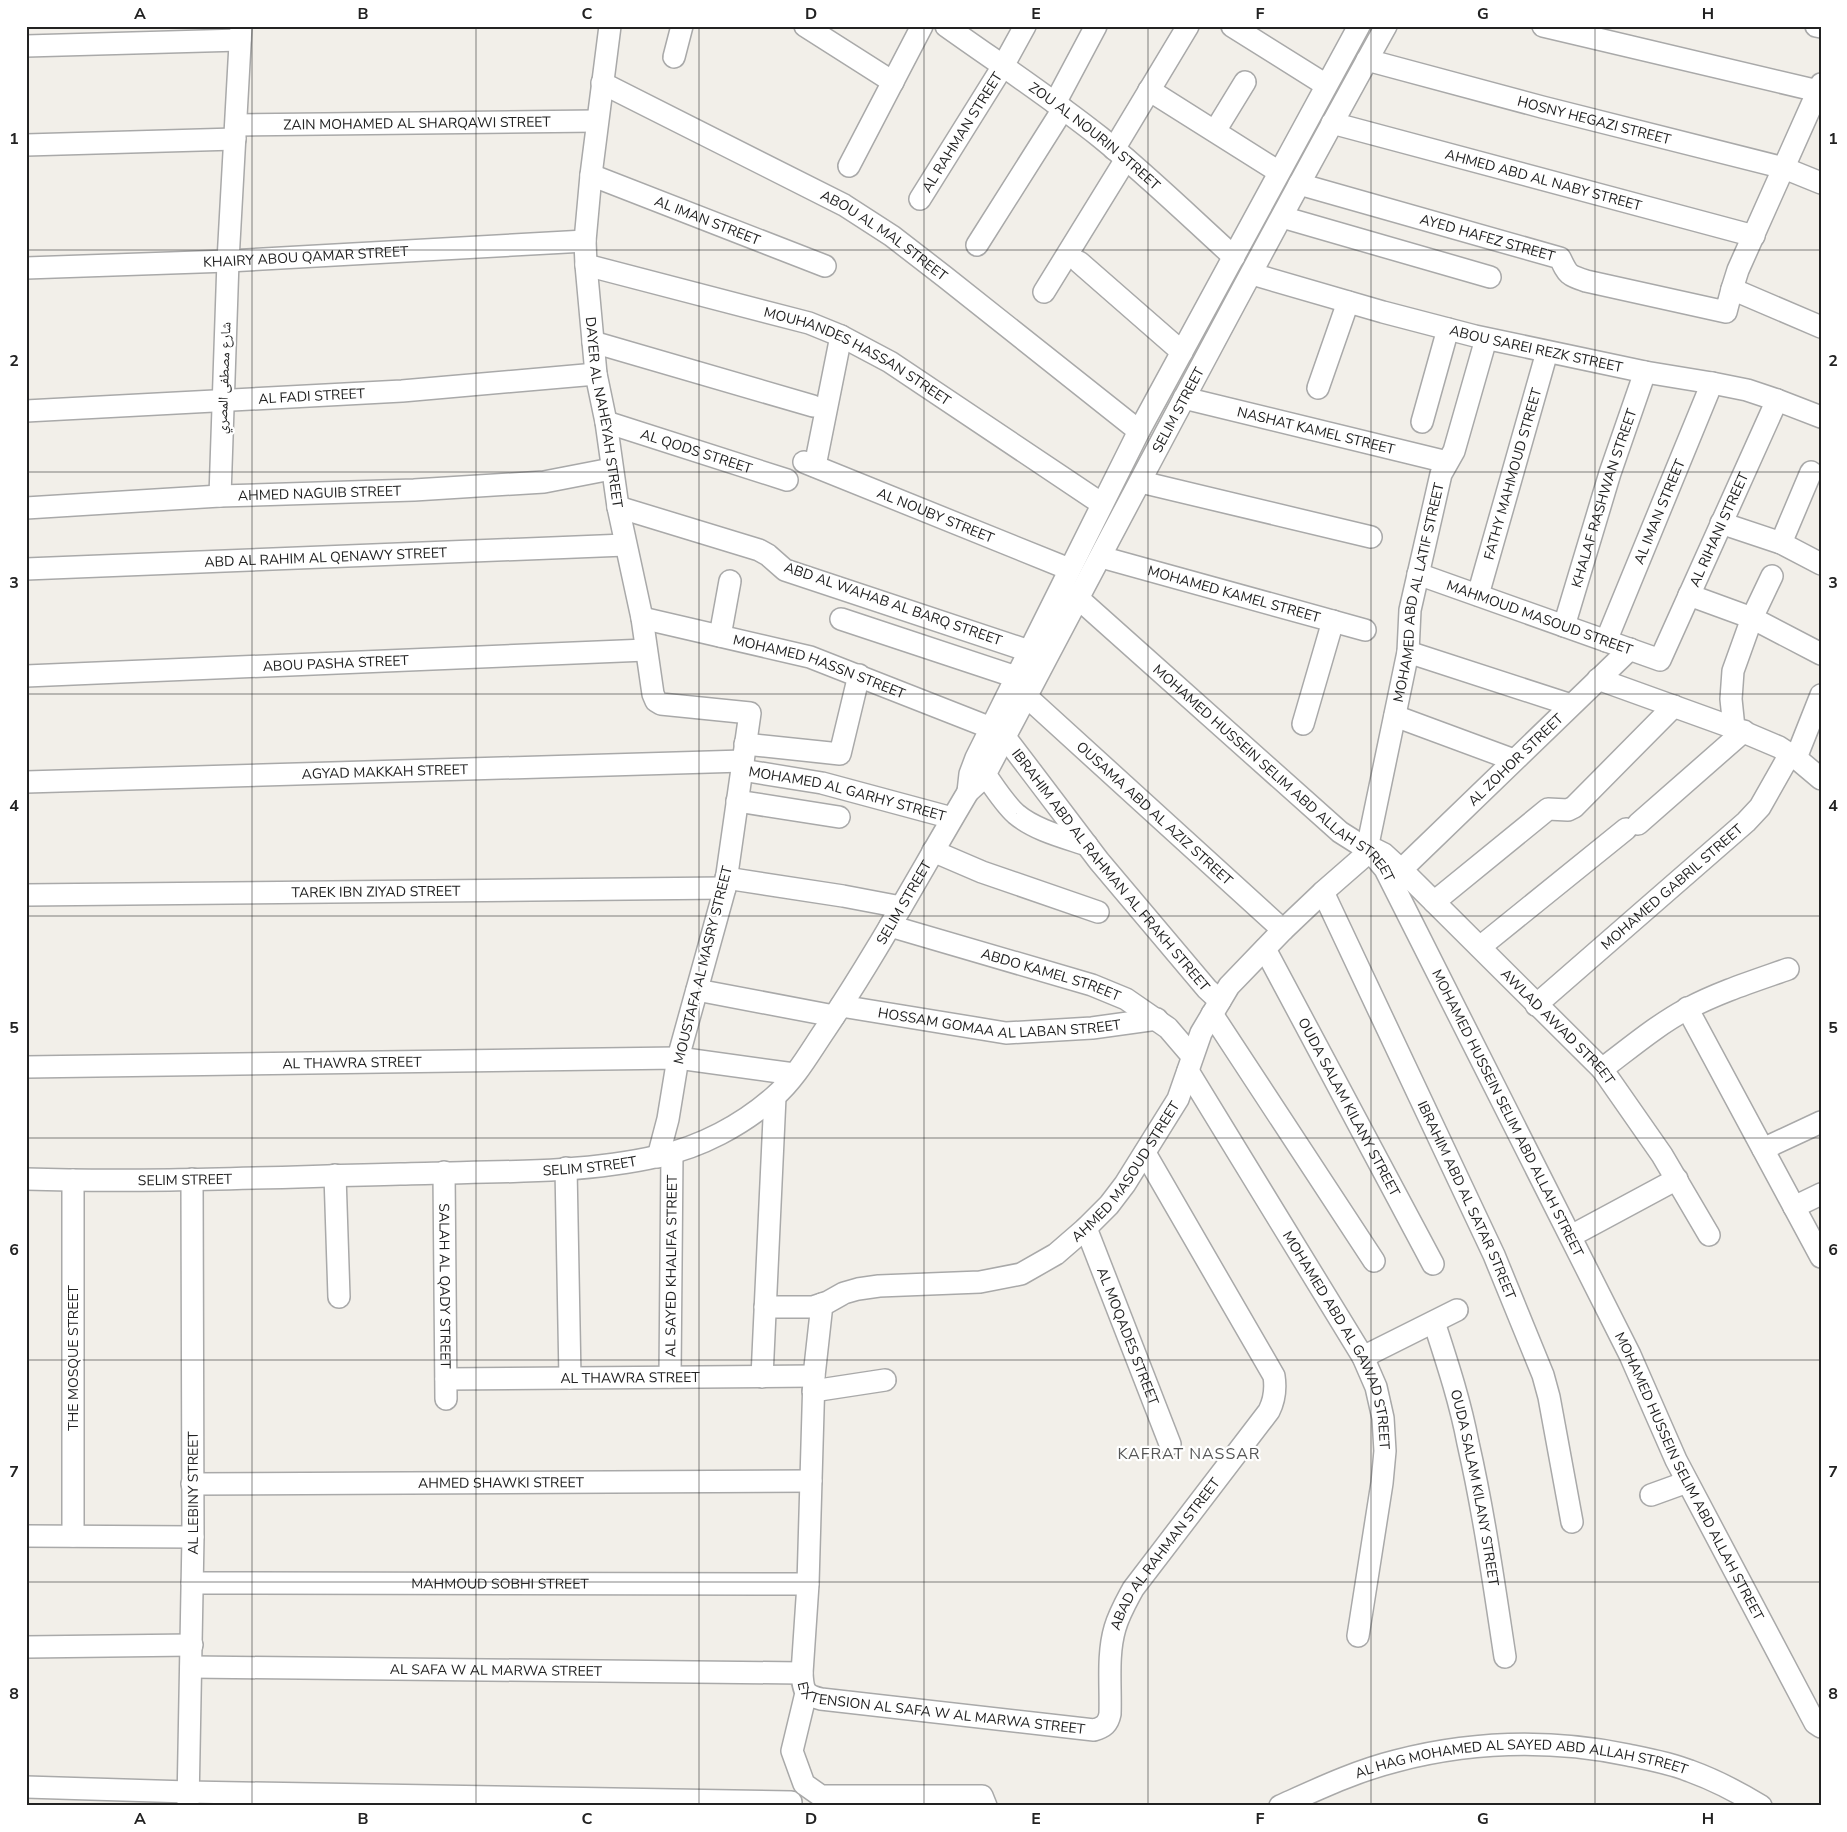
<svg xmlns="http://www.w3.org/2000/svg" width="1847" height="1832" viewBox="0 0 1847 1832" font-family="'Nunito Sans','Noto Naskh Arabic',sans-serif">
	<style>
		.lines { fill: none; stroke-linecap: round; stroke-linejoin: round }
		.minor-casing { stroke: #a9a9a9; stroke-width: 24 }
		.minor { stroke: #fff; stroke-width: 21 }
		.grid { fill: none; stroke: #222; stroke-width: 1; stroke-opacity: 0.55 }
		.labels { text-anchor: middle; dominant-baseline: central; stroke-width: 4.5; stroke-linejoin: round; paint-order: stroke }
		.street-label { font-size: 14px; fill: #222; stroke: #fff }
		.quarter-label { font-size: 16px; letter-spacing: 1px; fill: #555; stroke: #fff }
		.neatline { fill: none; stroke: #222; stroke-width: 2 }
		.grid-label { font-size: 16px; text-anchor: middle; font-weight: bold; fill: #222 }
	</style>
	<rect width="100%" height="100%" fill="#f2efe9"/>
	<g class="lines">
		<defs>
			<g id="minor">
				<path id="s1" d="M610 26 591 175 585 241 586 265 596 374 606 422 618 507 642 618 653 694 656 701 661 704 750 713 725 888 678 1058 668 1119 658 1157"/>
				<path d="M805 26 893 82"/>
				<path id="s2" d="M946 26C998 63 1051 98 1100 137 1147 175 1190 217 1234 257"/>
				<path d="M1232 26 1326 85"/>
				<path d="M1543 26 1818 91"/>
				<path d="M1816 26 1821 27"/>
				<path d="M26 46 240 40"/>
				<path d="M674 57 682 26"/>
				<path id="s3" d="M1367 60 1542 107 1784 168 1821 183"/>
				<path id="s4" d="M602 83 844 205 892 236 945 277 1139 431"/>
				<path d="M1149 90 1279 172"/>
				<path d="M1055 103 1096 26"/>
				<path id="s5" d="M1332 123 1754 236"/>
				<path id="s6" d="M236 125 597 121"/>
				<path d="M1215 131 1245 82"/>
				<path d="M26 145 235 139"/>
				<path d="M1114 149 1188 26"/>
				<path d="M849 166 922 26"/>
				<path id="s7" d="M591 175 825 266"/>
				<path id="s8" d="M1299 184 1560 258C1568 275 1568 275 1586 281L1726 312 1732 289 1738 270 1821 84"/>
				<path id="s9" d="M920 199 1003 66 1025 26"/>
				<path d="M1282 217 1490 277"/>
				<path d="M977 245 1063 109"/>
				<path d="M1079 262 1182 352"/>
				<path id="s10" d="M586 265 809 323 841 336 890 362 1102 504"/>
				<path id="s11" d="M26 268 228 261 585 241"/>
				<path id="s12" d="M1252 274 1383 312 1475 336 1645 372 1712 383 1747 390 1777 400 1821 417"/>
				<path d="M1732 289 1821 327"/>
				<path d="M1044 292 1126 159"/>
				<path d="M593 342 813 406"/>
				<path d="M1318 388 1348 302"/>
				<path id="s13" d="M1184 398 1447 462"/>
				<path id="s14" d="M26 411 402 391 596 374"/>
				<path id="s15" d="M606 422 787 480"/>
				<path d="M1422 422 1448 329"/>
				<path id="s16" d="M804 462 1069 569"/>
				<path d="M815 466 841 336"/>
				<path d="M1141 482 1371 537"/>
				<path d="M220 496 228 261 241 26"/>
				<path d="M618 507 759 550 768 555 785 570 1029 651"/>
				<path id="s17" d="M26 508 220 496 414 490 544 482 611 469"/>
				<path d="M1721 523 1781 543 1821 564"/>
				<path d="M1781 543 1811 472"/>
				<path id="s18" d="M1101 557 1365 630"/>
				<path id="s19" d="M26 569 625 545"/>
				<path id="s20" d="M1418 574 1660 660 1777 400"/>
				<path id="s21" d="M1478 595 1547 352"/>
				<path d="M1689 595 1752 618 1821 654"/>
				<path id="s22" d="M1079 599 1340 832 1370 851 1385 869 1630 1355 1676 1460 1815 1723 1821 1727"/>
				<path id="s23" d="M642 618 810 657 991 728"/>
				<path d="M841 619 1016 677"/>
				<path id="s24" d="M1564 626 1610 473 1645 372"/>
				<path d="M720 636 730 581"/>
				<path id="s25" d="M1606 641 1712 383"/>
				<path d="M1408 652 1571 705"/>
				<path id="s26" d="M26 676 646 650"/>
				<path d="M1598 679 1734 728 1779 747 1796 758 1821 779"/>
				<path id="s27" d="M1026 696 1283 930"/>
				<path d="M1395 716 1514 760"/>
				<path d="M1303 724 1333 621"/>
				<path d="M1734 728 1731 699 1733 671 1752 618 1772 576"/>
				<path id="s28" d="M1005 737 1099 861 1207 989 1220 1001"/>
				<path d="M745 744 840 754 859 675"/>
				<path d="M1796 758 1821 695"/>
				<path id="s29" d="M742 770 822 783 952 818"/>
				<path d="M985 774C994 787 1004 803 1016 814 1035 830 1063 837 1087 845"/>
				<path id="s30" d="M26 782 743 761"/>
				<path d="M968 792 970 774 976 758 1139 431 1359 26"/>
				<path d="M737 801 839 817"/>
				<path d="M1638 824 1744 731"/>
				<path id="s31" d="M1367 849 1408 652 1410 610 1441 474 1454 451 1486 339"/>
				<path d="M933 851 982 872 1098 912"/>
				<path id="s32" d="M1401 870 1630 649"/>
				<path d="M726 878 843 896 901 907"/>
				<path id="s33" d="M1323 892 1494 1255 1543 1375 1549 1397 1572 1522"/>
				<path id="s34" d="M26 895 725 888"/>
				<path d="M1434 902 1548 809 1568 810 1574 807 1674 706"/>
				<path id="s35" d="M890 926 1092 985 1126 999 1168 1028 1192 1056"/>
				<path d="M1480 947 1626 829"/>
				<path id="s36" d="M1265 949 1433 1264"/>
				<path d="M697 990 834 1016"/>
				<path id="s37" d="M1536 1005 1746 822 1760 807 1790 754"/>
				<path id="s38" d="M841 1006 1006 1033 1092 1028 1157 1019"/>
				<path d="M1687 1008 1821 1257"/>
				<path d="M1212 1014 1374 1261"/>
				<path id="s39" d="M26 1067 678 1058 794 1074"/>
				<path d="M1602 1069C1630 1048 1657 1025 1687 1009 1719 992 1754 981 1788 969"/>
				<path id="s40" d="M1188 1071 1363 1357 1376 1387 1383 1418 1385 1451 1382 1483 1358 1636"/>
				<path d="M1763 1149 1821 1122"/>
				<path d="M566 1168 570 1378"/>
				<path id="s41" d="M444 1172 446 1399"/>
				<path d="M335 1175 339 1297"/>
				<path id="s42" d="M26 1179C151 1183 275 1177 400 1174 483 1171 578 1175 659 1156 701 1147 742 1125 774 1097 795 1079 810 1052 825 1030 877 953 921 871 968 792L980 781 989 767C1120 519 1250 271 1386 26"/>
				<path d="M73 1180V1536"/>
				<path d="M1794 1207 1821 1194"/>
				<path id="s43" d="M1086 1228 1170 1444"/>
				<path d="M1571 1236 1677 1179"/>
				<path id="s44" d="M822 1304 814 1376 808 1584 802 1673C803 1690 804 1695 821 1699L1094 1730C1104 1727 1108 1724 1110 1714 1111 1686 1107 1655 1115 1628 1119 1614 1126 1602 1133 1589L1269 1411C1275 1399 1276 1389 1274 1376L1145 1153"/>
				<path id="s45" d="M765 1307H813L828 1302 844 1293 858 1289 879 1286 980 1282 1021 1274 1056 1254 1086 1228 1109 1205 1125 1184 1178 1099 1201 1033 1229 986 1283 930 1323 892 1370 851 1376 850 1384 854 1408 876 1602 1069 1662 1155 1709 1235"/>
				<path id="s46" d="M1434 1322C1447 1362 1460 1401 1468 1443 1484 1513 1494 1585 1505 1657"/>
				<path d="M1363 1357 1457 1310"/>
				<path id="s47" d="M670 1377 672 1153"/>
				<path d="M762 1377 775 1097"/>
				<path id="s48" d="M446 1379 814 1376"/>
				<path d="M813 1391 885 1380"/>
				<path id="s49" d="M192 1484 811 1481"/>
				<path d="M1651 1495 1687 1482"/>
				<path d="M26 1536 193 1537"/>
				<path id="s50" d="M192 1583 808 1584"/>
				<path d="M26 1647 192 1645"/>
				<path id="s51" d="M191 1667 802 1673"/>
				<path d="M806 1693 792 1751 804 1784 821 1796H982L986 1806"/>
				<path d="M26 1787 188 1792 791 1802"/>
				<path id="s52" d="M188 1804 193 1537 192 1179"/>
				<path id="s53" d="M1280 1806C1318 1789 1356 1771 1396 1761 1473 1741 1550 1739 1628 1755 1648 1759 1670 1763 1690 1771 1715 1780 1738 1792 1761 1806"/>
			</g>
		</defs>
		<use href="#minor" class="minor-casing"/>
		<use href="#minor" class="minor"/>
	</g>
	<path class="grid" d="M252 26V1806M476 26V1806M699 26V1806M924 26V1806M1148 26V1806M1371 26V1806M1595 26V1806M26 250H1821M26 472H1821M26 694H1821M26 916H1821M26 1138H1821M26 1360H1821M26 1582H1821"/>
	<g class="labels">
		<g class="street-label">
			<text stroke="none"><textPath href="#s3" startOffset="235">HOSNY HEGAZI STREET</textPath></text>
			<text stroke="none"><textPath href="#s6" startOffset="181">ZAIN MOHAMED AL SHARQAWI STREET</textPath></text>
			<text stroke="none"><textPath href="#s9" startOffset="79">AL RAHMAN STREET</textPath></text>
			<text stroke="none"><textPath href="#s2" startOffset="185">ZOU AL NOURIN STREET</textPath></text>
			<text stroke="none"><textPath href="#s5" startOffset="219">AHMED ABD AL NABY STREET</textPath></text>
			<text stroke="none"><textPath href="#s7" startOffset="125">AL IMAN STREET</textPath></text>
			<text stroke="none"><textPath href="#s4" startOffset="321">ABOU AL MAL STREET</textPath></text>
			<text stroke="none"><textPath href="#s8" startOffset="196">AYED HAFEZ STREET</textPath></text>
			<text stroke="none"><textPath href="#s11" startOffset="280">KHAIRY ABOU QAMAR STREET</textPath></text>
			<text stroke="none"><textPath href="#s12" startOffset="294">ABOU SAREI REZK STREET</textPath></text>
			<text stroke="none"><textPath href="#s10" startOffset="288">MOUHANDES HASSAN STREET</textPath></text>
			<text transform="translate(224 378) rotate(-88)">شارع مصطفى المصري</text>
			<text stroke="none"><textPath href="#s14" startOffset="286">AL FADI STREET</textPath></text>
			<text stroke="none"><textPath href="#s42" startOffset="1564">SELIM STREET</textPath></text>
			<text stroke="none"><textPath href="#s1" startOffset="389">DAYER AL NAHEYAH STREET</textPath></text>
			<text stroke="none"><textPath href="#s13" startOffset="136">NASHAT KAMEL STREET</textPath></text>
			<text stroke="none"><textPath href="#s15" startOffset="95">AL QODS STREET</textPath></text>
			<text stroke="none"><textPath href="#s21" startOffset="126">FATHY MAHMOUD STREET</textPath></text>
			<text stroke="none"><textPath href="#s17" startOffset="294">AHMED NAGUIB STREET</textPath></text>
			<text stroke="none"><textPath href="#s24" startOffset="134">KHALAF RASHWAN STREET</textPath></text>
			<text stroke="none"><textPath href="#s25" startOffset="140">AL IMAN STREET</textPath></text>
			<text stroke="none"><textPath href="#s16" startOffset="142">AL NOUBY STREET</textPath></text>
			<text stroke="none"><textPath href="#s20" startOffset="400">AL RIHANI STREET</textPath></text>
			<text stroke="none"><textPath href="#s19" startOffset="300">ABD AL RAHIM AL QENAWY STREET</textPath></text>
			<text stroke="none"><textPath href="#s31" startOffset="262">MOHAMED ABD AL LATIF STREET</textPath></text>
			<text stroke="none"><textPath href="#s18" startOffset="138">MOHAMED KAMEL STREET</textPath></text>
			<text transform="translate(893 604) rotate(19)">ABD AL WAHAB AL BARQ STREET</text>
			<text stroke="none"><textPath href="#s20" startOffset="129">MAHMOUD MASOUD STREET</textPath></text>
			<text stroke="none"><textPath href="#s26" startOffset="310">ABOU PASHA STREET</textPath></text>
			<text stroke="none"><textPath href="#s23" startOffset="184">MOHAMED HASSN STREET</textPath></text>
			<text stroke="none"><textPath href="#s32" startOffset="159">AL ZOHOR STREET</textPath></text>
			<text stroke="none"><textPath href="#s30" startOffset="359">AGYAD MAKKAH STREET</textPath></text>
			<text stroke="none"><textPath href="#s22" startOffset="262">MOHAMED HUSSEIN SELIM ABD ALLAH STREET</textPath></text>
			<text stroke="none"><textPath href="#s29" startOffset="108">MOHAMED AL GARHY STREET</textPath></text>
			<text stroke="none"><textPath href="#s27" startOffset="174">OUSAMA ABD AL AZIZ STREET</textPath></text>
			<text stroke="none"><textPath href="#s28" startOffset="170">IBRAHIM ABD AL RAHMAN AL FRAKH STREET</textPath></text>
			<text stroke="none"><textPath href="#s37" startOffset="180">MOHAMED GABRIL STREET</textPath></text>
			<text stroke="none"><textPath href="#s34" startOffset="350">TAREK IBN ZIYAD STREET</textPath></text>
			<text stroke="none"><textPath href="#s42" startOffset="999">SELIM STREET</textPath></text>
			<text transform="translate(703 965) rotate(-76)">MOUSTAFA AL MASRY STREET</text>
			<text stroke="none"><textPath href="#s35" startOffset="168">ABDO KAMEL STREET</textPath></text>
			<text stroke="none"><textPath href="#s38" startOffset="160">HOSSAM GOMAA AL LABAN STREET</textPath></text>
			<text stroke="none"><textPath href="#s45" startOffset="1080">AWLAD AWAD STREET</textPath></text>
			<text stroke="none"><textPath href="#s39" startOffset="326">AL THAWRA STREET</textPath></text>
			<text stroke="none"><textPath href="#s36" startOffset="179">OUDA SALAM KILANY STREET</textPath></text>
			<text stroke="none"><textPath href="#s22" startOffset="682">MOHAMED HUSSEIN SELIM ABD ALLAH STREET</textPath></text>
			<text stroke="none"><textPath href="#s42" startOffset="564">SELIM STREET</textPath></text>
			<text stroke="none"><textPath href="#s45" startOffset="410">AHMED MASOUD STREET</textPath></text>
			<text stroke="none"><textPath href="#s42" startOffset="159">SELIM STREET</textPath></text>
			<text stroke="none"><textPath href="#s33" startOffset="340">IBRAHIM ABD AL SATAR STREET</textPath></text>
			<text stroke="none"><textPath href="#s47" startOffset="111">AL SAYED KHALIFA STREET</textPath></text>
			<text stroke="none"><textPath href="#s41" startOffset="114">SALAH AL QADY STREET</textPath></text>
			<text stroke="none"><textPath href="#s43" startOffset="116">AL MOQADES STREET</textPath></text>
			<text stroke="none"><textPath href="#s40" startOffset="310">MOHAMED ABD AL GAWAD STREET</textPath></text>
			<text transform="translate(73 1358) rotate(-90)">THE MOSQUE STREET</text>
			<text stroke="none"><textPath href="#s48" startOffset="184">AL THAWRA STREET</textPath></text>
			<text stroke="none"><textPath href="#s22" startOffset="1088">MOHAMED HUSSEIN SELIM ABD ALLAH STREET</textPath></text>
			<text stroke="none"><textPath href="#s49" startOffset="309">AHMED SHAWKI STREET</textPath></text>
			<text stroke="none"><textPath href="#s46" startOffset="171">OUDA SALAM KILANY STREET</textPath></text>
			<text stroke="none"><textPath href="#s52" startOffset="311">AL LEBINY STREET</textPath></text>
			<text stroke="none"><textPath href="#s44" startOffset="881">ABAD AL RAHMAN STREET</textPath></text>
			<text stroke="none"><textPath href="#s50" startOffset="308">MAHMOUD SOBHI STREET</textPath></text>
			<text stroke="none"><textPath href="#s51" startOffset="305">AL SAFA W AL MARWA STREET</textPath></text>
			<text stroke="none"><textPath href="#s44" startOffset="525">EXTENSION AL SAFA W AL MARWA STREET</textPath></text>
			<text stroke="none"><textPath href="#s53" startOffset="251">AL HAG MOHAMED AL SAYED ABD ALLAH STREET</textPath></text>
		</g>
		<g class="quarter-label">
			<text x="1189" y="1454">KAFRAT NASSAR</text>
		</g>
	</g>
	<rect width="1847" height="1832" fill="none" stroke="#ffffff" stroke-width="55"/>
	<rect x="28" y="28" width="1792" height="1776" class="neatline"/>
	<g class="grid-label">
		<text x="140" y="19">A</text>
		<text x="363" y="19">B</text>
		<text x="587" y="19">C</text>
		<text x="811" y="19">D</text>
		<text x="1036" y="19">E</text>
		<text x="1260" y="19">F</text>
		<text x="1483" y="19">G</text>
		<text x="1708" y="19">H</text>
		<text x="14" y="144">1</text>
		<text x="1833" y="144">1</text>
		<text x="14" y="366">2</text>
		<text x="1833" y="366">2</text>
		<text x="14" y="588">3</text>
		<text x="1833" y="588">3</text>
		<text x="14" y="811">4</text>
		<text x="1833" y="811">4</text>
		<text x="14" y="1033">5</text>
		<text x="1833" y="1033">5</text>
		<text x="14" y="1255">6</text>
		<text x="1833" y="1255">6</text>
		<text x="14" y="1477">7</text>
		<text x="1833" y="1477">7</text>
		<text x="14" y="1699">8</text>
		<text x="1833" y="1699">8</text>
		<text x="140" y="1824">A</text>
		<text x="363" y="1824">B</text>
		<text x="587" y="1824">C</text>
		<text x="811" y="1824">D</text>
		<text x="1036" y="1824">E</text>
		<text x="1260" y="1824">F</text>
		<text x="1483" y="1824">G</text>
		<text x="1708" y="1824">H</text>
	</g>
</svg>
